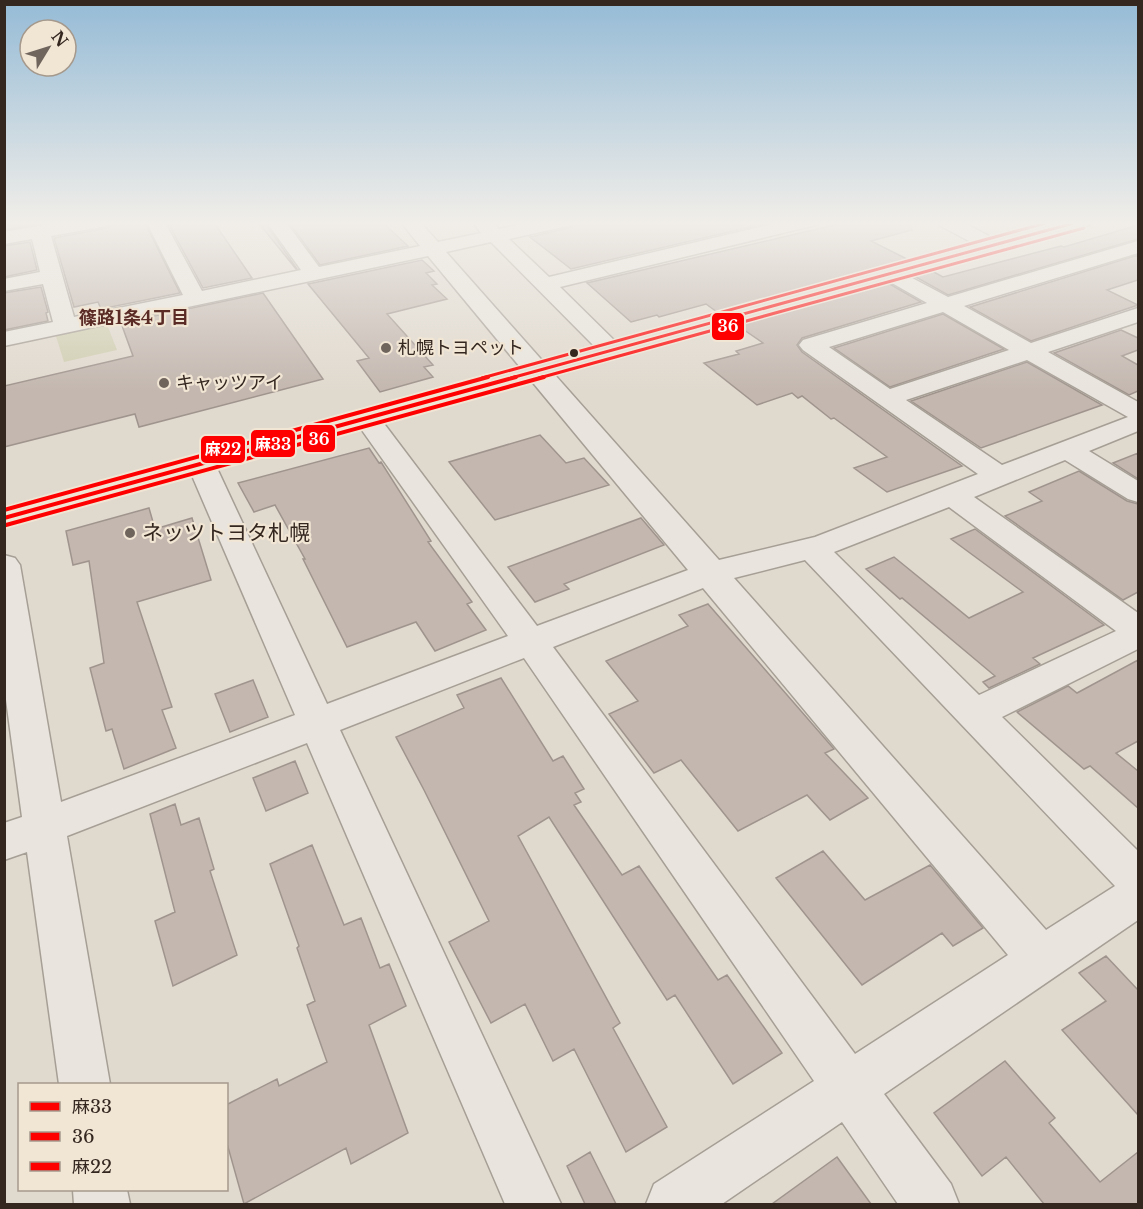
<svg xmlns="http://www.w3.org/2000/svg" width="1143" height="1209" viewBox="0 0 1143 1209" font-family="'Libre Baskerville','Noto Sans JP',serif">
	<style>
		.green { fill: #d1ceb2 }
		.building { fill: #c3b7af; stroke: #a0958e; stroke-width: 1.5 }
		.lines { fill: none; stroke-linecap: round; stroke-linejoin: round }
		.street-casing { stroke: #a69f96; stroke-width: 3 }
		.primary-casing { stroke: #8b847d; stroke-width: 3 }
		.street { fill: #e9e5de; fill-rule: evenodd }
		.primary { fill: #e0dad1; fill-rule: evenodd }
		.bus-1-far1-casing { stroke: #f1e5d4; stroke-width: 6 }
		.bus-1-casing { stroke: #f1e5d4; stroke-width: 8 }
		.bus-2-far1-casing { stroke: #f1e5d4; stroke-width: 6 }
		.bus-2-casing { stroke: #f1e5d4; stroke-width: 8 }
		.bus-3-far1-casing { stroke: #f1e5d4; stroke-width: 6 }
		.bus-3-casing { stroke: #f1e5d4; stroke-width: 8 }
		.bus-1-far1 { stroke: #f00; stroke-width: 3 }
		.bus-1 { stroke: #f00; stroke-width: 4 }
		.bus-2-far1 { stroke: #f00; stroke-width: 3 }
		.bus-2 { stroke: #f00; stroke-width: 4 }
		.bus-3-far1 { stroke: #f00; stroke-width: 3 }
		.bus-3 { stroke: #f00; stroke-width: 4 }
		.poi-dot { fill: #70655d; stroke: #f1e5d4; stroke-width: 2 }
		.bus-dot { fill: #332720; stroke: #f1e5d4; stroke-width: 2 }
		.labels { text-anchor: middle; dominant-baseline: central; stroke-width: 4.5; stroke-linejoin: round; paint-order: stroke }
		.far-neighbourhood-label { font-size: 18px; font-weight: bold; fill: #5a2a25; stroke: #f1e5d4 }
		.far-poi-label { font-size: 18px; fill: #332720; stroke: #f1e5d4; text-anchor: start }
		.poi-label { font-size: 21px; fill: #332720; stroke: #f1e5d4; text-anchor: start }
		.line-badge { stroke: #f1e5d4; stroke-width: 2 }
		.badge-label { font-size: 16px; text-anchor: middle; font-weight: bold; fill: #fff }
	</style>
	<rect width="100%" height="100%" fill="#e0d9ce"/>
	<path class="green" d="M106 322 117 350 64 362 55 333Z"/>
	<path class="building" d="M4 221H52L4 230Z
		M112 221H144L180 293 101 309 98 302 74 307 54 238 102 229 109 227Z
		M167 221H213L252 278 203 288Z
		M257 221H264L297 269H296Z
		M288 221H381L408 246 320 265Z
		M576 221H758L763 224 571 269 530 237 572 227Z
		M851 221H911L912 230 871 241 909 260 717 312 706 304 659 317 657 315 631 322 587 283Z
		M1138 225V239L948 295 914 276 932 271 943 277 1061 246 1064 247Z
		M30 242 37 270 4 277V246Z
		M1138 255V280L1107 290 1138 305 1031 341 970 307Z
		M422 260 434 271 426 273 437 284 432 285 447 299 387 314 433 365 424 367 433 377 380 392 357 361 369 358 308 284Z
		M888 283 921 302 802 338 797 345 802 352 962 466 887 492 854 468 887 457 834 418 831 419 802 396 798 398 792 393 757 405 704 363 739 354 736 351 763 343 737 325Z
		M41 287 48 312 46 313 48 321 4 330V293Z
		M263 293 323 379 139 427 135 414 4 447V386L133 356 121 323Z
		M943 314 1004 349 890 387 834 348Z
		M1121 330 1138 338V350L1122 356 1138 365V391L1129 395 1054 353Z
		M1027 362 1102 405 981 448 911 401Z
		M540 435 566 463 584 458 609 485 495 520 449 462Z
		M369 448 379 463 381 462 431 541 428 542 472 602 467 604 486 630 435 651 416 622 347 647 303 559H305L275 505 254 512 238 483Z
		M1138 453V479L1113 463Z
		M1079 471 1127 501 1138 504V592L1123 600 1005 516 1042 501 1029 492Z
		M149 508 155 529 192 518 211 580 137 602 172 707 162 710 176 748 124 769 112 729 106 731 90 668 104 663 89 561 73 565 66 531Z
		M641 518 664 545 564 584 569 589 535 602 508 567Z
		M975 529 1104 625 1033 658 1040 664 989 688 983 682 995 676 902 598 900 599 866 569 894 557 969 618 1023 592 951 539Z
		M708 604 834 749 825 753 868 798 830 820 807 795 738 831 681 760 654 773 609 714 638 701 606 661 688 626 679 615Z
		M1138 660V741L1116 753 1138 771V808L1090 766 1084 769 1017 712 1068 686 1077 693Z
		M501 678 553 761 563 756 584 789 575 793 581 802 574 805 622 875 639 866 718 980 727 975 782 1053 733 1084 675 995 667 1000 549 817 518 836 620 1023 613 1028 667 1127 626 1152 574 1049 553 1061 525 1004 491 1023 449 942 489 921 424 790 396 737 464 708 457 695Z
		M253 680 268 717 230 732 215 694Z
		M295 761 308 793 266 811 253 778Z
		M175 804 181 825 199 818 214 869 210 871 237 955 173 986 155 921 175 912 150 814Z
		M312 845 344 925 361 918 380 968 389 964 406 1006 369 1025 408 1133 351 1164 346 1148 244 1204 226 1140V1105L277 1079 279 1086 327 1062 307 1005 315 1001 297 948 299 946 270 864Z
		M823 851 865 900 930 865 983 928 953 946 942 933 862 985 776 878Z
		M1106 956 1138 990V1115L1062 1030 1106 1001 1079 973Z
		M1005 1061 1055 1118 1049 1123 1100 1182 1138 1152V1204H1044L1006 1157 982 1176 934 1113Z
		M590 1152 616 1204H585L567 1166Z
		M837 1157 871 1204H772Z"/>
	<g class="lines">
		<defs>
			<path id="street" d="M67 221H110L108 225 101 227 51 236 74 317 183 295 146 221H164L202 291 301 270 266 221H285L319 267 420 246 400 221H419L438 242 481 233 475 225 477 221H491L499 229 537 221H574L572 225 509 239 549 277 785 221H818L816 225 560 287 620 346 624 351 620 356 612 358 604 356 491 242 446 252 719 560 815 537 978 474 803 350 799 345 803 340 927 303 885 279 882 275 885 271 892 269 899 271 948 297 1138 241V253L964 306 1031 343 1138 308V322L1048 352 1138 402V431L1089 451 1138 481V502L1128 499 1065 460 974 497 1138 613V649L1002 717 1138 851V920L884 1094 951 1184 959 1204H898L842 1122 722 1204H646L654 1184 814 1081 524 658 340 730 561 1204H505L307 743 67 836 110 1084H59L27 852 4 860V823L22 817 4 685V555L15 558 20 565 61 802 295 715 187 464 191 458 201 456 211 458 215 464 327 704 508 636 354 419 358 413 367 411 376 413 537 626 688 570 428 256 4 346V332L53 322 43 284 4 291V279L40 272 32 239 4 244V232ZM943 312 1009 350 890 389 829 347ZM1027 360 1128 417 1002 465 906 400ZM949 507 1116 631 979 695 834 552ZM805 560 1115 886 1046 930 734 578ZM703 588 1008 955 855 1054 553 647Z
				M937 221H961L998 241 1001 245 998 249H984L939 225Z
				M73 1190H127L130 1204H74Z"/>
			<path id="primary" d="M1060 221H1091L1089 225 4 527V508Z"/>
		</defs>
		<use href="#street" class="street-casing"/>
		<use href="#primary" class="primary-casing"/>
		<use href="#street" class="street"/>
		<use href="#primary" class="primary"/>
		<defs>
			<path id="bus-1-far1" d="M511 378 1081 221"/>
			<path id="bus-1" d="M4 518 516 377"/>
			<path id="bus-2-far1" d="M539 378 1084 228"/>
			<path id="bus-2" d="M6 525 544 377"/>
			<path id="bus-3-far1" d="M482 378 1053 221"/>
			<path id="bus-3" d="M4 510 488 377"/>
		</defs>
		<use href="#bus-1-far1" class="bus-1-far1-casing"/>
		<use href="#bus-1" class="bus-1-casing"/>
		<use href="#bus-2-far1" class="bus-2-far1-casing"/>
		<use href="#bus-2" class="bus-2-casing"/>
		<use href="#bus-3-far1" class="bus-3-far1-casing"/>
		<use href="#bus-3" class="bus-3-casing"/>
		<use href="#bus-1-far1" class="bus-1-far1"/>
		<use href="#bus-1" class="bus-1"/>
		<use href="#bus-2-far1" class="bus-2-far1"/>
		<use href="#bus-2" class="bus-2"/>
		<use href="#bus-3-far1" class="bus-3-far1"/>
		<use href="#bus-3" class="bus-3"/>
	</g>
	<linearGradient id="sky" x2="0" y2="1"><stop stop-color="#95bbd6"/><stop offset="0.57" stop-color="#f1eee9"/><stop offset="1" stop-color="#f1eee9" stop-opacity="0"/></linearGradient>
	<rect width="1143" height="391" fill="url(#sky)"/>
	<g class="poi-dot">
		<circle cx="386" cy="348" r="6"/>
		<circle cx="164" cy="383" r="6"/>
		<circle cx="130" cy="533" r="6"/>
	</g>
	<circle class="bus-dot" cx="574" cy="353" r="5"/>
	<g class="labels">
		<g class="far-neighbourhood-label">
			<text x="134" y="318">篠路1条4丁目</text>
		</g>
		<g class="far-poi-label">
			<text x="398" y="348">札幌トヨペット</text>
			<text x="176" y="383">キャッツアイ</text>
		</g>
		<g class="poi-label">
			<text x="142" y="533">ネッツトヨタ札幌</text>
		</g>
	</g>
	<g class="line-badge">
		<rect x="711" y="312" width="34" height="29" rx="6" fill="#f00"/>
		<rect x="302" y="424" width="34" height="29" rx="6" fill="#f00"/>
		<rect x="250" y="429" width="46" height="29" rx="6" fill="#f00"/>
		<rect x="200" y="435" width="46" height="29" rx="6" fill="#f00"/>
	</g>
	<g class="badge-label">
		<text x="728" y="332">36</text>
		<text x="319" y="445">36</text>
		<text x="273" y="450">麻33</text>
		<text x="223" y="455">麻22</text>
	</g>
	<rect width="1143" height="1209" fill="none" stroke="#332720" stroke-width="12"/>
	<rect x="18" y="1083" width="210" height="108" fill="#f1e5d4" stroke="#a5998c" stroke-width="1.5"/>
	<rect x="30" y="1102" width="30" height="9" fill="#ff0000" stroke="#a5998c" stroke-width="1.5"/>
	<text x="72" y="1113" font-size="18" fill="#332720">麻33</text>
	<rect x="30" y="1132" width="30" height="9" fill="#ff0000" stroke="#a5998c" stroke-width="1.5"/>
	<text x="72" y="1143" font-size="18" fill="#332720">36</text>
	<rect x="30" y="1162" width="30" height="9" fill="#ff0000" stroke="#a5998c" stroke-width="1.5"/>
	<text x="72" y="1173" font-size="18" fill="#332720">麻22</text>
	<g transform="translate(48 48) rotate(52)"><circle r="28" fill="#f1e5d4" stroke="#a5998c" stroke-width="1.5"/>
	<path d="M0-4.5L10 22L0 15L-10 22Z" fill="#70655d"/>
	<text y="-9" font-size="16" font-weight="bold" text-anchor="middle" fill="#332720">N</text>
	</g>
</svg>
